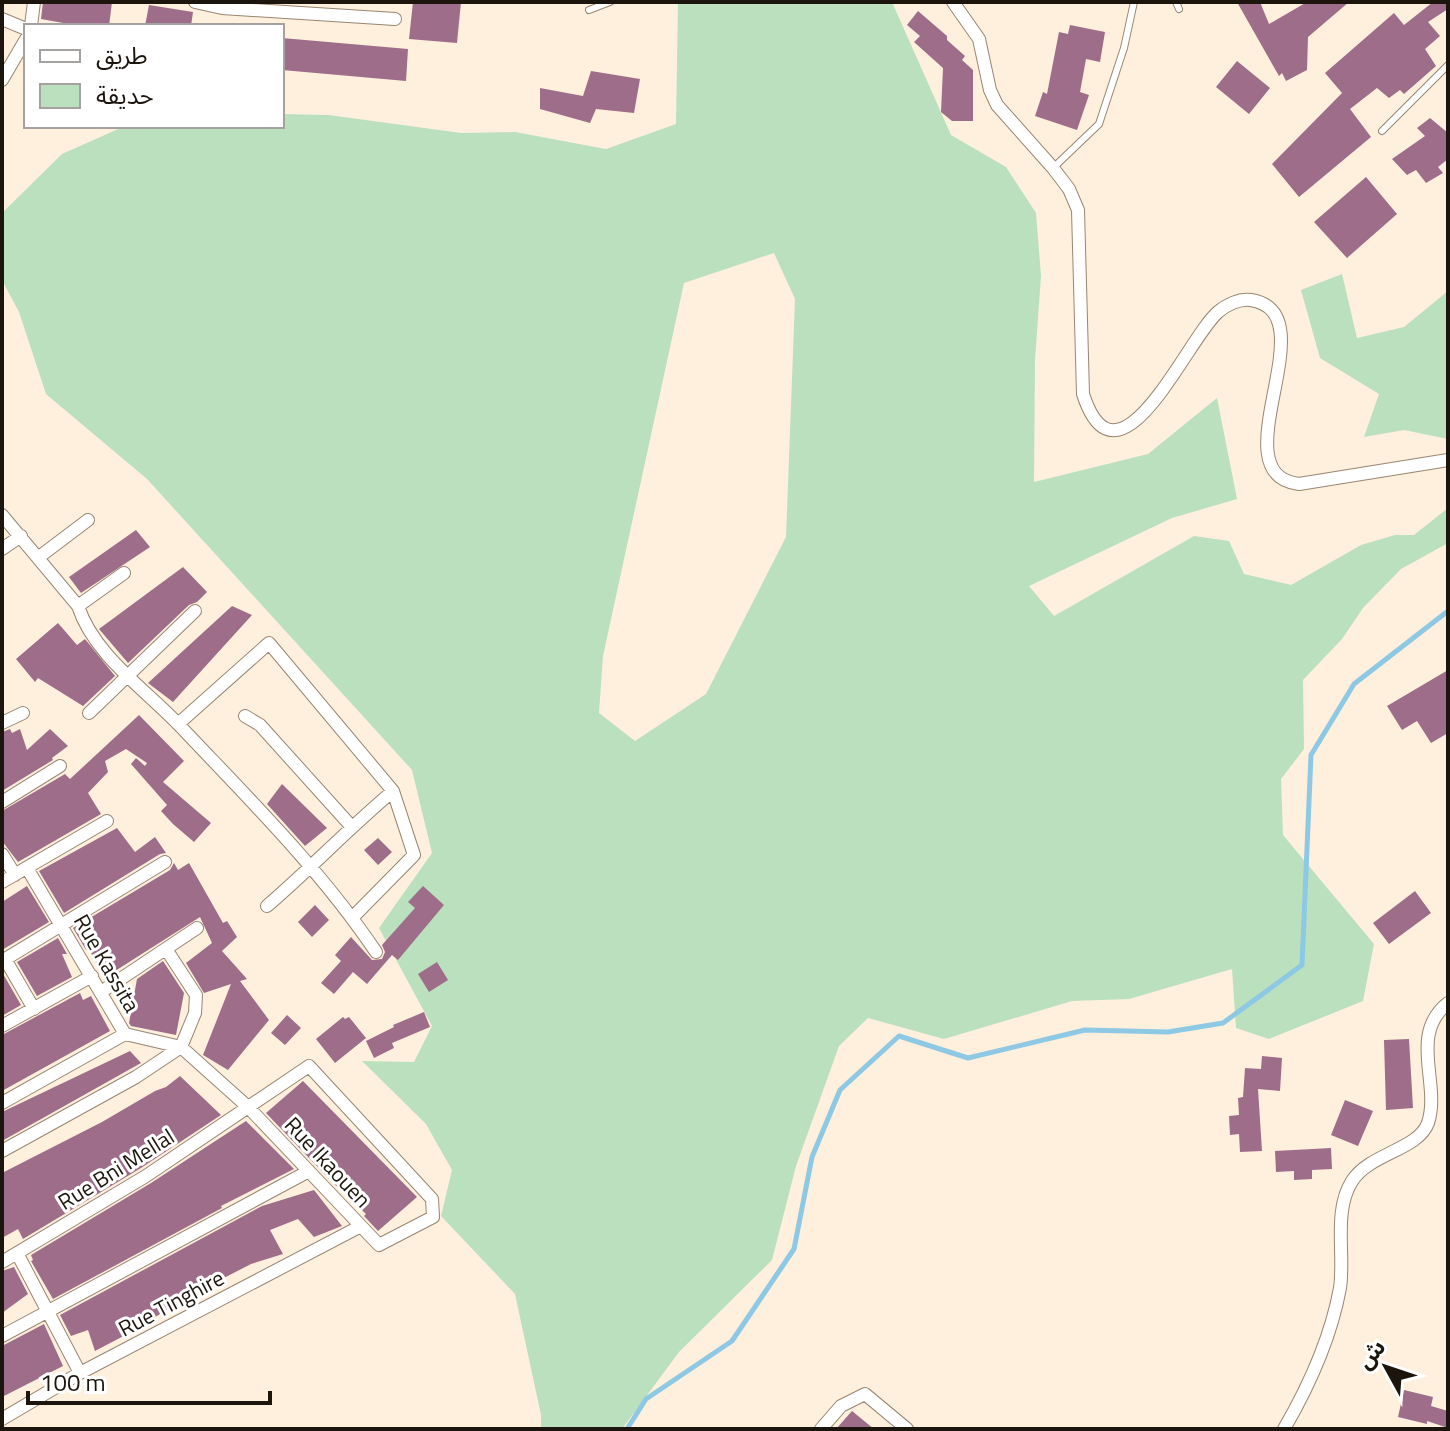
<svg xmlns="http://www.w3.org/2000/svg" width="1450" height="1431" viewBox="0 0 1450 1431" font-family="'Titillium Web','Noto Sans Arabic',sans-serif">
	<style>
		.green { fill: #bbe0be; fill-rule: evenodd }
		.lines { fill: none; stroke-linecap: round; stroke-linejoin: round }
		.stream { stroke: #8dc8e5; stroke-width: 5 }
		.building { fill: #9e6d8a }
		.service-casing { stroke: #988672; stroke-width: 8 }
		.minor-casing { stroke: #988672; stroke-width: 14 }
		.service { stroke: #fff; stroke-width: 6 }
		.minor { stroke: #fff; stroke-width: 12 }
		.labels { text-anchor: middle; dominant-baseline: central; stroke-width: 6; stroke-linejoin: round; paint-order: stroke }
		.street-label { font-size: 22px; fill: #1c150d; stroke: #fff }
	</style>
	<rect width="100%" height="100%" fill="#ffefdd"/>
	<path class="green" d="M678 2H892L951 135 1006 167 1036 213 1041 276 1035 360 1034 482 1148 454 1217 398 1237 499 1172 518 1029 586 1054 616 1194 536 1229 541 1244 574 1291 585 1361 545 1395 535H1414L1448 508V543L1401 569 1363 608 1342 639 1303 680 1304 749 1281 779 1283 835 1374 944 1363 1001 1269 1039 1236 1028 1232 969 1129 999 1072 1001 944 1039 868 1018 839 1046 796 1166 772 1260 679 1352 622 1429H541V1415L515 1294 441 1216 452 1170 426 1124 362 1061 414 1062 432 1026 379 928 432 853 412 770 147 479 46 394 19 312 2 280V213L62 154 125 126H282V114L329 115 461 133 515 132 606 149 676 124ZM774 253 795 299 786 537 706 694 635 741 599 713 603 656 684 283Z
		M1342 274 1357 338 1404 327 1448 291V439L1404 430 1364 437 1379 394 1320 358 1301 290Z"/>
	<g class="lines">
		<path class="stream" d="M627 1429 646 1399 732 1341 794 1249 812 1157 840 1090 899 1036 968 1058 1085 1030 1168 1032 1223 1023 1302 965 1311 755 1354 684 1448 611"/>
	</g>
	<path class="building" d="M43 2H112L109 26H80L41 19Z
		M413 2H461L457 43 409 39Z
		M1237 2H1260L1269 24 1307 2H1349L1308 37 1307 70 1286 81 1282 73 1279 76Z
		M1433 2H1448V9L1428 22 1440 36 1425 49 1436 66 1404 94 1400 90 1389 98 1377 88 1350 109 1371 137 1299 197 1272 164 1342 93 1325 73 1394 13 1404 25Z
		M149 5 193 12 191 26H145Z
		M918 11 947 36V40L965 56 962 60 973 70V121H952L941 112 943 68 914 42 920 36 907 25Z
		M1070 25 1105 32 1100 62 1086 59 1080 92 1089 95 1077 130 1035 116 1043 92 1047 94 1059 32 1068 34Z
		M282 38 408 49 406 81 282 70Z
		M1237 61 1270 88 1249 114 1216 87Z
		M591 71 640 79 634 113 596 109 590 123 540 109V88L583 96Z
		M1430 118 1448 133V159L1438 167 1443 173 1426 183 1416 170 1407 175 1392 159 1425 136 1417 128Z
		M1366 177 1397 214 1347 258 1314 222Z
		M136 530 150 547 81 593 69 577Z
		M183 567 207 592 197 602 189 605 128 663 99 629Z
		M232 606 252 615 173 702 148 683Z
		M58 623 77 645 85 639 115 676 83 706 38 678 35 682 16 659Z
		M1448 670V733L1431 743 1417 721 1402 730 1387 706Z
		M139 715 184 761 163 782 211 823 194 842 173 824 161 811 167 805 131 764 136 758 145 766 147 763 126 749 105 761 108 772 88 793 101 814 18 862 2 841V811L65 774 70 779Z
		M10 729 12 733 20 729 27 750 50 729 68 746 52 758 53 760 2 791V732Z
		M282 784 327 828 305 846 267 804Z
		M117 828 135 852 155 837 166 853 160 854 64 913 39 871Z
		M378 838 392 852 378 865 364 850Z
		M174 863 178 870 189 863 223 923 227 921 237 937 222 951 247 979 240 981 269 1020 228 1070 203 1055 231 984 204 993 186 963 212 943 200 917 104 978 89 949 86 950 73 928 170 870Z
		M27 886 49 922 2 950V902Z
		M423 886 444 905 398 960 392 955 367 984 353 972 334 994 321 983 341 961 335 955 351 937 372 960 382 959 385 952 382 945 415 908 408 902Z
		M1415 891 1431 913 1389 944 1373 923Z
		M315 905 329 920 312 937 298 922Z
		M58 938 67 954H62L72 977 37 996 17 962Z
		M163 961 184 993 176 1035 131 1026 129 1023 137 979Z
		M437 962 448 980 429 992 418 974Z
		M2 972 21 1005 2 1016Z
		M80 993 83 1000 91 996 110 1031 2 1091V1035Z
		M424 1012 430 1027 392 1043 394 1048 374 1058 366 1041 394 1027 393 1025Z
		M287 1015 301 1028 285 1045 271 1033Z
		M343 1017 345 1019 349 1017 366 1038 335 1063 316 1039Z
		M1409 1039 1413 1108 1386 1110 1384 1040Z
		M130 1051 141 1063 2 1141V1112Z
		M1262 1056 1282 1058 1280 1091 1258 1089 1262 1151 1240 1152 1239 1134 1230 1135 1229 1116 1239 1115 1238 1098 1243 1097 1245 1068 1261 1069Z
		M180 1076 221 1115 141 1168 23 1239 18 1229 2 1238V1173L102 1122 155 1091 166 1087Z
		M303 1081 417 1197 378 1231 364 1216 366 1214 330 1180 266 1113Z
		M1345 1100 1373 1111 1358 1146 1331 1135Z
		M246 1121 294 1169 221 1206 222 1208 53 1299 31 1261 33 1260 31 1255 151 1183Z
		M1331 1148 1332 1169 1312 1170V1179L1294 1180V1171L1276 1172 1275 1151Z
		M314 1190 342 1226 314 1237 298 1219 270 1230 283 1254 251 1264 185 1298 135 1330 95 1351 88 1330 71 1336 60 1315 262 1206Z
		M14 1267 28 1294 2 1313V1271Z
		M44 1324 63 1366 2 1397V1346Z
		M1404 1390 1433 1397 1431 1406 1448 1411V1428L1427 1421V1424L1398 1417Z
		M852 1411 874 1429H836Z"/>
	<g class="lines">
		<defs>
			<path id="service" d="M1176 2 1179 9
				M589 10 610 2
				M1382 131 1448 65
				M1053 168 1099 124 1124 48 1134 2"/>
			<path id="minor" d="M195 2 222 8 395 19
				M953 2 979 39 990 90 997 105 1053 168 1069 189 1078 210 1083 394C1118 502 1188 337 1218 312 1226 305 1240 298 1251 300 1331 313 1216 474 1299 484L1448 460
				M2 19 26 29
				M31 26 34 2
				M2 80 26 39
				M2 515 78 606C94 655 145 689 180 726 248 798 321 870 376 952
				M2 549 21 536
				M39 557 88 520
				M78 606 124 573
				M89 713 195 611
				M245 716 260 725 351 826
				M2 723 23 713
				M178 724 269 643 393 791C349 828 310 869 267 906
				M2 802 60 766
				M2 854 15 875
				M2 882 107 821
				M353 917 414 855 393 791
				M5 959 34 1009
				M2 961 165 862
				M101 992 197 928
				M2 1026 92 976
				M2 1103 125 1034
				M2 1151 136 1077 181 1047 195 1013 196 995 166 949
				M17 1253 80 1373
				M2 1262 146 1176 309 1066 432 1199 433 1217 379 1245 248 1107 181 1047 125 1034 27 868
				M2 1336 309 1171
				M2 1419 80 1373 361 1226
				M821 1429 841 1406 865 1394 907 1429
				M1284 1429C1309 1386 1331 1337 1340 1288 1345 1254 1333 1211 1352 1181 1370 1153 1418 1150 1428 1123 1441 1083 1408 1035 1448 1003"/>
		</defs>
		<use href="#service" class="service-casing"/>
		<use href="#minor" class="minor-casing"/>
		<use href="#service" class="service"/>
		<use href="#minor" class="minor"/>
	</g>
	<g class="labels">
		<g class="street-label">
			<text transform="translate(107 963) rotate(60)">Rue Kassita</text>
			<text transform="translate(328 1162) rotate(47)">Rue Ikaouen</text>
			<text transform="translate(116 1169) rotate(-32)">Rue Bni Mellal</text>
			<text transform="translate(171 1303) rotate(-28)">Rue Tinghire</text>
		</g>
	</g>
	<rect width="1450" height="1431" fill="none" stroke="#1c150d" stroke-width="8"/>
	<rect x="24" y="24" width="260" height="104" fill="#ffffff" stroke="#a4a19e" stroke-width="2"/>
	<rect x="40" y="50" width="40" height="12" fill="#ffffff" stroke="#a4a19e" stroke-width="2"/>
	<text x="96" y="64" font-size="24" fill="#1c150d">طريق</text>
	<rect x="40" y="84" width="40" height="24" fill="#bbe0be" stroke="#a4a19e" stroke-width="2"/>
	<text x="96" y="104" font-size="24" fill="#1c150d">حديقة</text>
	<g transform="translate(1386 1367) rotate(310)" stroke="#ffffff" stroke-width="6" paint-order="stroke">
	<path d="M0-6L14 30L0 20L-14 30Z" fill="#1c150d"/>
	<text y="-12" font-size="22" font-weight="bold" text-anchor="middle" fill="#1c150d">ش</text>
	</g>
	<path d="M28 1391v12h242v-12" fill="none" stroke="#1c150d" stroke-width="4"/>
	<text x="40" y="1391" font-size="24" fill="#1c150d" stroke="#ffffff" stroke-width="6" paint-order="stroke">100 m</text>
</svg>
